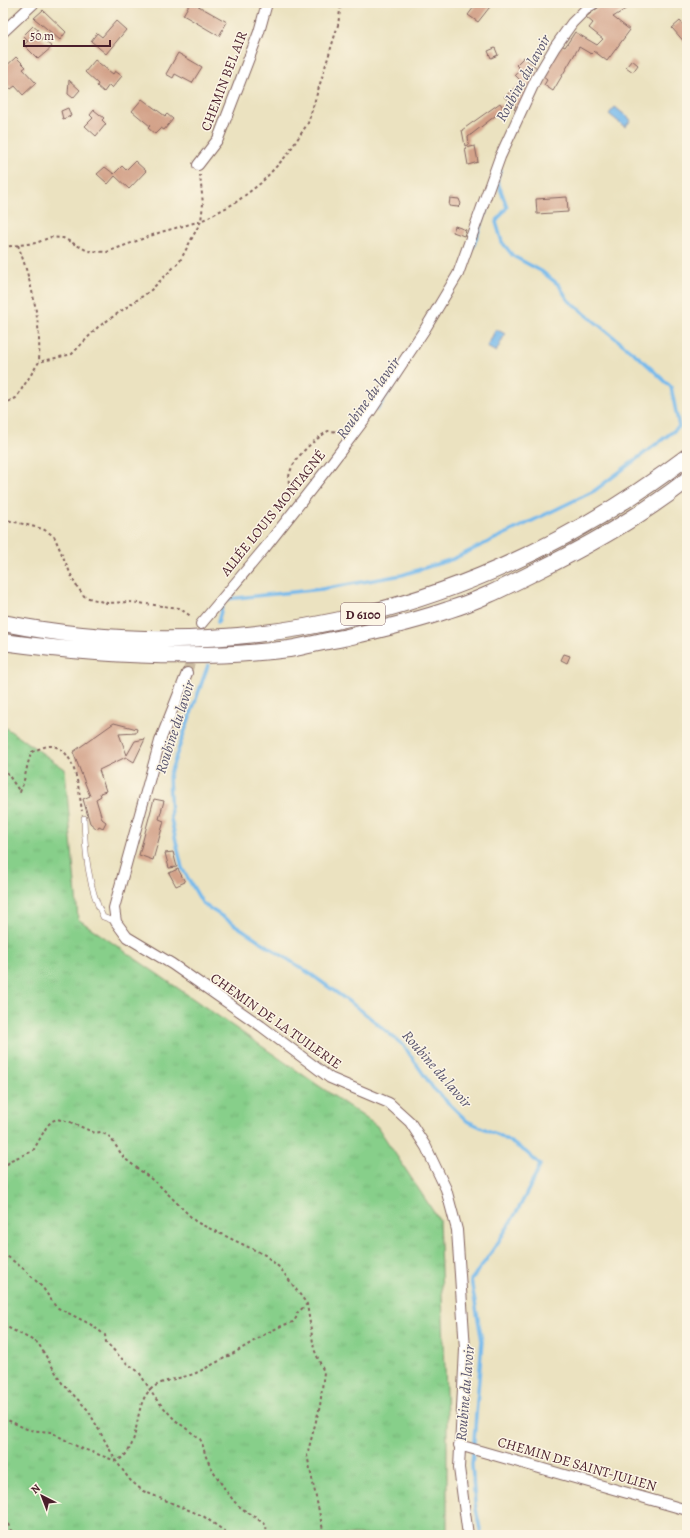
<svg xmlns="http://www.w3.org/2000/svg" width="690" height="1538" viewBox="0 0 690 1538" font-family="Alegreya,serif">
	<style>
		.grass { fill: url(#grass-tufts); stroke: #68775a }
		.water { fill: #76baec; stroke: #606c8c }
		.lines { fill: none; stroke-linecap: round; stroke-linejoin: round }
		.stream { stroke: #76baec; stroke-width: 3.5 }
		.building { fill: #d3a289 }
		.street-tunnel { stroke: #cbbba2; stroke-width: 10; stroke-dasharray: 10 5; stroke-linecap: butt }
		.lane-casing { stroke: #82635f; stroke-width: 6 }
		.street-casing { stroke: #82635f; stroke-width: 12 }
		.primary-casing { stroke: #82635f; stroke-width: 18 }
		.path { stroke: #82635f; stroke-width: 2; stroke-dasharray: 3 3; stroke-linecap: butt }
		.lane { stroke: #fff; stroke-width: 5 }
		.street { stroke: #fff; stroke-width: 10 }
		.primary { stroke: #fff; stroke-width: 16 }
		.labels { text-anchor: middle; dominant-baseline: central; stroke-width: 3; stroke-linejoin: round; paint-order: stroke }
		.shield { fill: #fcf5e5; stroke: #7f5f63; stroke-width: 1 }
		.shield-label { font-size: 13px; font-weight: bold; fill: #4a1f2b }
		.street-label { font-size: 14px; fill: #4a1f2b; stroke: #fcf5e5 }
		.water-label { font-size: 15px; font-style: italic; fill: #59556f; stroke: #fcf5e5 }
	</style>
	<defs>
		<pattern id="grass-tufts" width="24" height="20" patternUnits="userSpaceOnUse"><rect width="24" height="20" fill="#87cf8a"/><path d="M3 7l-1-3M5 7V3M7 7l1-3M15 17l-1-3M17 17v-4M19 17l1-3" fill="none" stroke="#76b177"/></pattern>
	</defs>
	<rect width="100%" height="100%" fill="#fcf5e5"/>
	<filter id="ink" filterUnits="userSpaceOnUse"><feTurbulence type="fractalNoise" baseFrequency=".025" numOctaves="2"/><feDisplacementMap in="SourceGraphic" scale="8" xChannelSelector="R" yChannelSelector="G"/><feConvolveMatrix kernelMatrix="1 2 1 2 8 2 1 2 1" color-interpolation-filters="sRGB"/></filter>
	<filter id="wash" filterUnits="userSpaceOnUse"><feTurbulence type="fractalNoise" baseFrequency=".012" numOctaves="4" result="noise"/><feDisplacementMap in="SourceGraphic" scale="16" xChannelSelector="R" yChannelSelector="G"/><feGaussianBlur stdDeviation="0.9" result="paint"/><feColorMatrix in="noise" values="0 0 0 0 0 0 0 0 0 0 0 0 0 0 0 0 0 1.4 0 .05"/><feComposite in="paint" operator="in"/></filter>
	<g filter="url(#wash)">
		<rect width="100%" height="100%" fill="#ebe2c0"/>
		<path class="grass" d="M3 726 65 769 78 919 377 1126 439 1220 447 1417V1535H3Z"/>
		<path class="water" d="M615 107 631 120 625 127 609 114Z
			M496 329 505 334 496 352 487 347Z"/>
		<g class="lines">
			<path class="stream" d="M473 247 500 171
				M377 410 399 377
				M227 599 322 589 402 575 453 559 594 491 679 427 671 387 641 359 568 300 559 285 541 271 513 256 502 242 496 222 507 207 497 180
				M218 622 223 604
				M208 665 169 776 171 819 182 868 203 904 312 975 362 1011 404 1046 433 1088 467 1121 501 1136 526 1152 540 1165C522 1207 499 1244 471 1280L482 1341 472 1465 475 1503 481 1535"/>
		</g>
		<g id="blocks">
			<path class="building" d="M190 3H193L227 22 219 36 183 15Z
				M477 3H493L478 22 468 15Z
				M604 3H635L613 17 630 30 607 61 594 51 591 54 579 47 553 91 544 85 547 80 542 76 561 45 565 47 575 32 597 45 603 39 589 28 593 23 586 17Z
				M43 10 66 32 60 40 34 18Z
				M116 21 126 30 106 54 91 41 97 33 102 37Z
				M680 21 687 29V45L672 28Z
				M33 26 38 30 35 33 52 47 38 59 24 45 28 41 23 36Z
				M495 48 498 55 491 58 488 51Z
				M178 53 202 67 192 83 175 74 173 78 166 74Z
				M16 57 26 67 23 69 36 83 23 95 15 86 11 89 3 80V69Z
				M524 57 538 69 518 112 514 109 516 106 504 97 522 82 515 75 520 69 516 65Z
				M95 60 113 74 115 71 122 76 112 88 109 85 104 92 97 86 98 84 85 72Z
				M632 60 638 65 633 72 626 67Z
				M69 80 80 90 73 98 68 94Z
				M142 99 165 116 167 114 173 119 164 130 161 128 155 134 148 128 150 126 132 111Z
				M500 103 504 109 468 137 469 144 465 146 462 130Z
				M68 108 71 116 63 119 61 111Z
				M94 110 104 118 102 120 106 124 96 136 85 126 93 118 90 115Z
				M475 146 478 162 468 165 465 148Z
				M135 161 146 171 129 189 115 176 108 184 97 174 105 167 114 174 122 166 126 170Z
				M567 197 568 212 537 214 536 199Z
				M450 198 459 199 461 204 458 207 449 206Z
				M455 226 466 230 464 236 453 232Z
				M564 654 570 656 567 663 561 660Z
				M114 723 137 729 136 733 119 734 127 755 135 741 145 739 134 762 126 757 99 770 106 791 100 793 101 796 96 799 102 819 106 822 103 828 99 826 97 829 90 823 83 799 90 796 73 752Z
				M154 799 164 801 159 819 164 821 153 860 139 855Z
				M173 852 177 867 169 868 165 853Z
				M178 869 185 882 176 886 169 873Z"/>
		</g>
	</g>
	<g filter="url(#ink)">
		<use href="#blocks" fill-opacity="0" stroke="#82635f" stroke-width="1"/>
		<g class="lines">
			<path class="street-tunnel" d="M187 673 199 634"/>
			<defs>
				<path id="lane" d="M84 818C85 853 88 886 103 917L116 922"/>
				<path id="street" d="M3 32 34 3
					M198 165 218 139 259 32 267 3
					M201 624 264 549 327 469 370 412 425 329 458 274 500 157 536 79 555 47 572 23 588 7 595 3
					M187 673 160 741 114 908 116 922 127 937 172 964 261 1026 330 1078 389 1103 410 1122 426 1147 446 1189 457 1230 465 1349 459 1468 468 1535
					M459 1445 687 1510"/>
				<path id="primary" d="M3 623C249 672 489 607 687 457
					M3 642C98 655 194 661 289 649 307 646 325 641 343 638 378 630 414 622 448 610 478 601 507 586 535 572 588 546 640 517 687 480"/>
			</defs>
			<use href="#lane" class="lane-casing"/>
			<use href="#street" class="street-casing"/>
			<use href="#primary" class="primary-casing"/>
			<path class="path" d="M18 245C32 284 41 321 39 362
				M3 247 36 243 51 237 63 238 88 251 107 252 161 232 201 221 235 203 261 183 287 155 308 123 338 25 341 3
				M3 404 16 398 39 362 72 354 98 327 150 291 180 261 201 221 203 204 200 175
				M293 494C277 470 310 443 328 431L343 432
				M3 519 43 529 54 536 75 584 85 597 107 603 130 602 179 608 192 617
				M3 767 20 792C26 778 26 765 32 752 37 750 44 746 50 746 76 746 79 792 82 811
				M3 1169 11 1160 33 1151 47 1126 52 1121 57 1119 70 1122 95 1133 101 1132 110 1137 124 1158 159 1185 196 1222 265 1255 280 1268 307 1304 314 1349 324 1372 320 1406 307 1455 323 1530 319 1535
				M3 1253 25 1270 43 1288 56 1307 90 1324 105 1335 106 1342 124 1361 139 1372 155 1398 175 1420 200 1439C204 1446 204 1453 207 1459 214 1473 224 1489 234 1501 241 1510 256 1517 266 1525L267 1535
				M3 1325 38 1343 62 1383 88 1410 116 1461 130 1480 143 1491 203 1516 230 1535
				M3 1418 29 1430 51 1432 78 1447 116 1461C143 1450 131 1409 150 1390 161 1379 182 1379 196 1373 212 1365 229 1356 244 1347 259 1338 275 1327 293 1322L296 1318 297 1313 307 1304
				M3 1513 11 1531 24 1535"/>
			<use href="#lane" class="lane"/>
			<use href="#street" class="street"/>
			<use href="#primary" class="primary"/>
		</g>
	</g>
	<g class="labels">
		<rect class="shield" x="341" y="603" width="44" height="22" rx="3"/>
		<g class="shield-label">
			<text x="363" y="614">D 6100</text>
		</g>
		<g class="street-label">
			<text transform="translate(224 81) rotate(-69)">CHEMIN BEL AIR</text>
			<text transform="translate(273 513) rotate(-51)">ALLÉE LOUIS MONTAGNÉ</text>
			<text transform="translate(276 1021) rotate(35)">CHEMIN DE LA TUILERIE</text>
			<text transform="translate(577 1464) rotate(16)">CHEMIN DE SAINT-JULIEN</text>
		</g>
		<g class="water-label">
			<text transform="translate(523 78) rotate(-61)">Roubine du lavoir</text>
			<text transform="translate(368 398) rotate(-54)">Roubine du lavoir</text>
			<text transform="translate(175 727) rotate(-72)">Roubine du lavoir</text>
			<text transform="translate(437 1069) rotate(49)">Roubine du lavoir</text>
			<text transform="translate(465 1393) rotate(-85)">Roubine du lavoir</text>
		</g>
	</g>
	<rect width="690" height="1538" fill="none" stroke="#fcf5e5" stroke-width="16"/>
	<g transform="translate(42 1496) rotate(318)" stroke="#fcf5e5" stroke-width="3" paint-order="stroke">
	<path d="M0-3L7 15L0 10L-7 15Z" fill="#4a1f2b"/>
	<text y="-6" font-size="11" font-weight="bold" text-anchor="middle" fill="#4a1f2b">N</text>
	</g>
	<path d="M24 40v6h86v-6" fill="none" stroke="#4a1f2b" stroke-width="2"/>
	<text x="30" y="40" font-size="12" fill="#4a1f2b" stroke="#fcf5e5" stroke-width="3" paint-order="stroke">50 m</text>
</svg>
